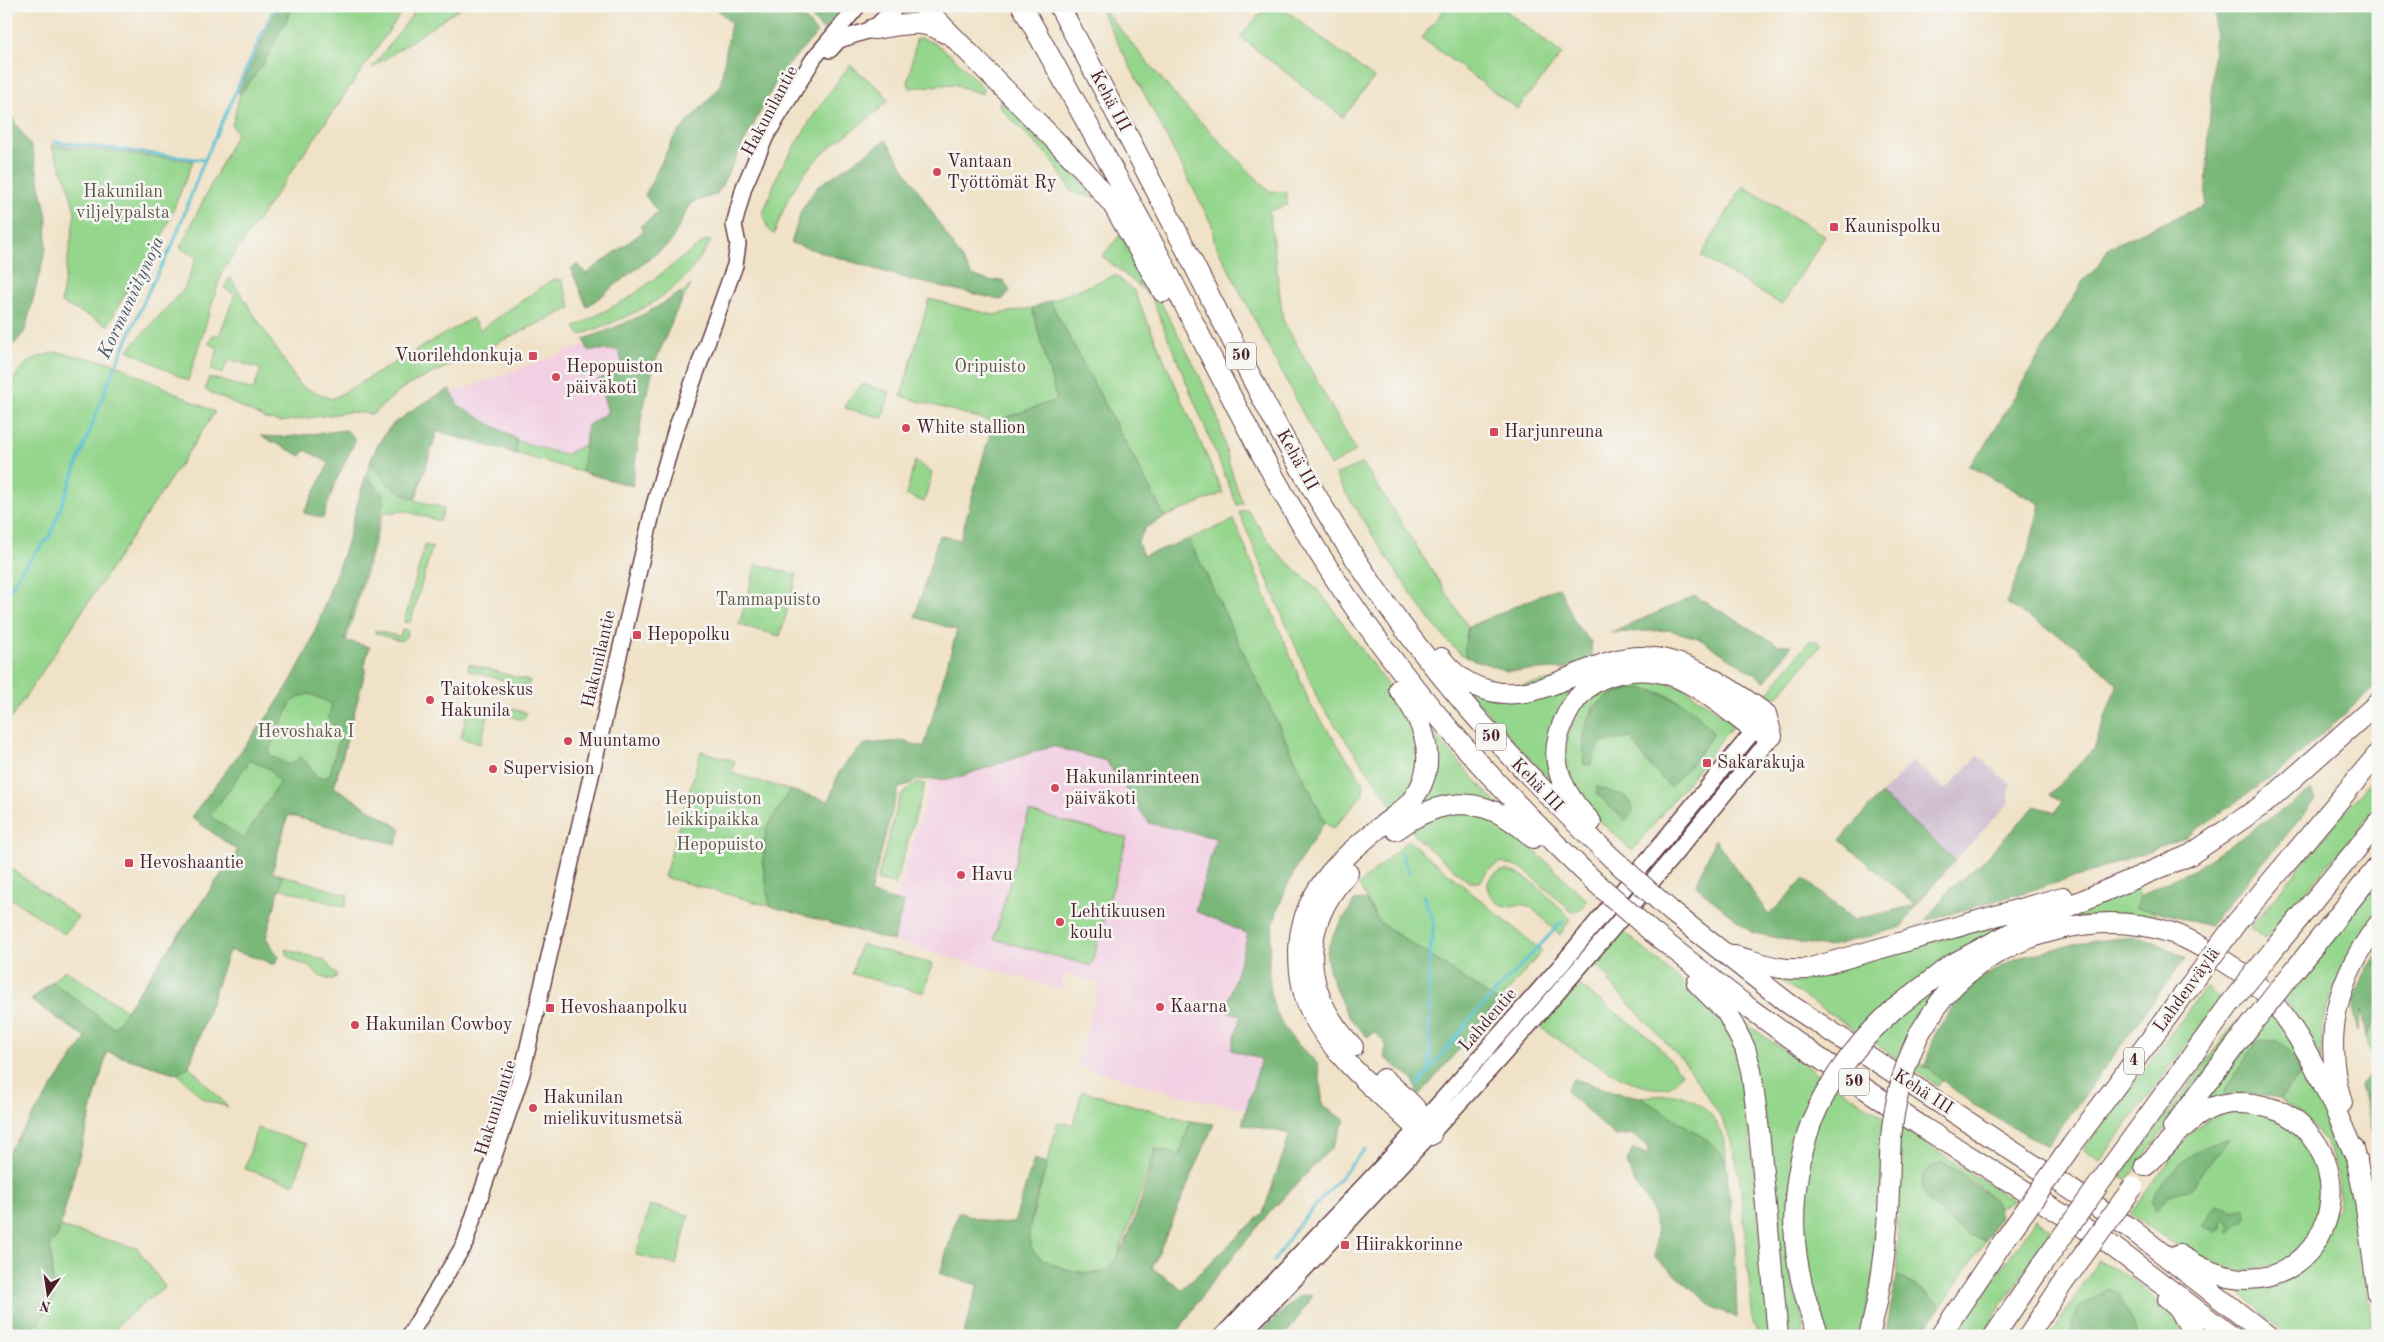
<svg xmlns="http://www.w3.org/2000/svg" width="2384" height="1342" viewBox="0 0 2384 1342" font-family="'Old Standard TT',serif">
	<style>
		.built { fill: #f2cfe2 }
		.industrial { fill: #cfbdd0 }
		.green { fill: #95d68d; stroke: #707a5c; fill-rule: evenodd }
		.forest { fill: #78b778; stroke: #616b52; fill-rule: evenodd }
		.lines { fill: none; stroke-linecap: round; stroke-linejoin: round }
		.stream { stroke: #56c0d2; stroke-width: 3 }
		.secondary-casing { stroke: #633c42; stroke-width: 18 }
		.highway-casing { stroke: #633c42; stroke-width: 22 }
		.secondary { stroke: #fff; stroke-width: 15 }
		.highway { stroke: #fff; stroke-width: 20 }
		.highway-bridge-casing { stroke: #633c42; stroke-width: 22; stroke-linecap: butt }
		.highway-bridge { stroke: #fff; stroke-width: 20 }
		.poi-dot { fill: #d1495b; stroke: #f6f6f2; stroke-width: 2 }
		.labels { text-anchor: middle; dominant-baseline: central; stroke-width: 5; stroke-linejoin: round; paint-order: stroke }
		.shield { fill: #f6f6f2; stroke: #7e6067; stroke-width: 1 }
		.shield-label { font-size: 16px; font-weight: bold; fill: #4a1f2b }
		.street-label { font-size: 18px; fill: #4a1f2b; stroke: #f6f6f2 }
		.poi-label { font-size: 18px; fill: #4a1f2b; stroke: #f6f6f2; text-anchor: start }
		.park-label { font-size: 18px; fill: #605648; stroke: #f6f6f2 }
		.water-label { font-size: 19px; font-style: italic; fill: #4e5765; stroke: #f6f6f2 }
	</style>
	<rect width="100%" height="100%" fill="#f6f6f2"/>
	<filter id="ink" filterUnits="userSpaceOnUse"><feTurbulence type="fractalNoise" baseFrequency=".02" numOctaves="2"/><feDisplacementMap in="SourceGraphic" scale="10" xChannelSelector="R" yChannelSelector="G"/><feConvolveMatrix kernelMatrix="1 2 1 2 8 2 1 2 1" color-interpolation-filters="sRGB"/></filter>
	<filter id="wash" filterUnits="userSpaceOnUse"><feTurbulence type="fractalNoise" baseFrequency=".0096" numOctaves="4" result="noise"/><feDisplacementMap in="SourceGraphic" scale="20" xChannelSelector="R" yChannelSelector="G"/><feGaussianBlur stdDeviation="1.12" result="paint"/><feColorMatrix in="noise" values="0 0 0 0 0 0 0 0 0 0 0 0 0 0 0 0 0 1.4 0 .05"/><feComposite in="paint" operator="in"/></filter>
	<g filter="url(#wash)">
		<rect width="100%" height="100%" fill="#f0e2c7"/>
		<path class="built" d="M614 334 624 352 600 437 565 455 434 417 426 403Z
			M1052 746 1106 761 1149 823 1216 838 1196 911 1248 933 1225 1011 1241 1015 1261 1058 1246 1109 1192 1098 1078 1066 1099 983 1064 974 1060 989 893 941 904 903 895 900 931 781 953 779Z"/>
		<path class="industrial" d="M1978 756 2010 784 2008 804 1955 860 1881 794 1913 761 1945 790Z"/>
		<path class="green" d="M294 6H406L222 272 188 381 128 350 184 289 197 257 180 248 237 132 232 126 240 94 262 66Z
			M419 6H463L372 68Z
			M1267 6H1280L1374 78 1343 117 1240 37Z
			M1447 6H1500L1562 54 1517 109 1422 38Z
			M1103 9 1180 101 1269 191 1287 192V205L1269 211 1283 320 1356 451 1330 466 1214 241 1212 225 1102 12Z
			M919 38C944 42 965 70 983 87L982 94 953 84 910 88 908 83 916 40Z
			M850 65 883 92 888 101C870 120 848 132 828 149 799 174 786 199 774 235L768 229 763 214 779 171 819 107Z
			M999 102 1015 110 1096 198 1072 192 1051 159 1000 108Z
			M51 145 193 161 157 250 147 267 130 285 108 325 61 303 75 213 68 184Z
			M1743 186 1825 236 1782 305 1701 256Z
			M1121 234C1152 287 1184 342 1210 398 1225 432 1227 469 1243 503L1237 505 1152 299 1144 290 1102 256Z
			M706 240 711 241 710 243C702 256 693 269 682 280 655 307 615 322 580 335L575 327 629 298Z
			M1115 275 1134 291 1223 493 1165 517 1050 301Z
			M230 277 300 386 332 399 472 318 480 330 553 279 562 280 571 308 404 387 373 414 350 412 280 422 266 419 205 390 209 377 253 390 261 369 229 359 222 374 211 370 218 348 209 344 213 334 219 336 235 294 224 288Z
			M691 285C674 317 651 350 643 386 636 418 634 453 632 486L437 431 415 500 444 508 440 521 405 511 383 513 346 641 370 647 364 666 366 668 334 787 401 829 396 844 288 815 272 872 348 895 345 907 279 888 266 938 279 957 274 965 261 959 229 950 189 1066 228 1107 204 1100 178 1074 107 1052 60 1227 137 1248 165 1287 119 1323 114 1336H6V1155L86 1038 31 1000 65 970 126 1010 238 850 191 817C225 772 264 729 292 680 316 638 333 590 347 544 355 516 372 429 401 419 429 409 532 446 565 455L600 436 624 352 656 312Z
			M929 299 993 315 1032 308 1057 400 993 422 901 396Z
			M58 352 113 363 215 412 6 726V390C25 363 25 359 58 352Z
			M863 384 890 392 883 418 845 408 847 401Z
			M915 461 932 473 924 502 906 495Z
			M1363 463 1468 627 1467 657C1439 647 1355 507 1335 475Z
			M1247 510 1279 555 1315 587 1329 604 1403 707C1417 732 1423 759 1411 786 1408 794 1400 801 1394 808L1319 702 1239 512Z
			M1234 520 1311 706 1364 783 1363 794 1333 829 1325 822 1189 539Z
			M425 545 432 547 411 621 408 623 404 622Z
			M756 564 797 575 780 636 739 625Z
			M403 628 408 631 406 637 400 641 375 633V630L400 637Z
			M1809 641H1817L1821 645 1778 696 1769 700 1764 698Z
			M469 664 530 681 528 687 468 670Z
			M1598 672 1572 696 1557 788 1467 690 1481 693Z
			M1641 677 1683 687 1734 724 1632 851 1584 806 1574 792 1563 748 1580 705 1604 686ZM1640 688C1678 695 1687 705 1713 733L1697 757 1670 787 1646 761 1632 738 1599 742 1583 739 1593 707 1619 691Z
			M497 705 527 713 523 720 498 713Z
			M469 706H472V709L489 712 480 744 461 738Z
			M1429 729 1500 807 1421 806 1418 800Z
			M701 751 735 761 731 773 790 790 766 829 763 865 770 906 664 877Z
			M2378 772V806L2265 939 2250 928Z
			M919 783 925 784 895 885 877 880 900 796 911 786Z
			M1457 811 1495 820 1524 841 1588 901 1580 910 1572 912 1525 870 1501 862 1488 870 1480 882H1469L1421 842 1410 829 1419 822Z
			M1029 812 1127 838 1091 966 994 939Z
			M1408 840 1542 951 1499 1002 1379 922 1359 885Z
			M6 865 78 917 64 934 6 895Z
			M1506 870C1531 875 1549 898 1567 915L1570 919 1560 935 1531 907 1521 904 1505 907C1483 897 1480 875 1506 870Z
			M2378 881V917L2331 993 2322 1025 2323 1058 2284 998Z
			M2137 886 2140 897 2137 908 2151 911 2176 927C2143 917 2108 914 2074 918 2023 924 1953 968 1923 1010 1915 1023 1908 1036 1900 1050L1943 1079 1938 1086 1775 977 1817 974 2020 916 1944 962 1913 984 1865 1025 1877 1033C1916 998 1959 963 2006 940 2049 920 2094 906 2137 886Z
			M1621 929 1707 1004 1721 1020 1737 1053 1744 1078 1771 1336H1759L1753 1323 1740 1180 1733 1147 1723 1120 1685 1063 1609 982 1611 979 1593 963Z
			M860 944 932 964 924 993 852 974Z
			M285 949 324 960 337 975 335 979C322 981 319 974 310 968 300 961 289 963 285 949Z
			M1579 985 1653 1040 1681 1073C1678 1079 1675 1084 1668 1087 1638 1098 1566 1044 1540 1027Z
			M2207 986 2220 1000 2100 1161 2084 1149Z
			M2378 1011V1064L2376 1068 2366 1037Z
			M2272 1013 2289 1034 2346 1154 2355 1193 2373 1336H2290L2266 1319 2258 1307 2240 1292 2230 1291 2218 1282 2267 1283 2338 1208C2344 1155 2322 1127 2279 1099L2289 1090 2258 1040 2225 1090 2227 1096 2208 1101 2206 1099Z
			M1741 1020 1819 1075 2014 1201 1998 1208C1990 1191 1959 1171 1942 1162L1960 1228 1969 1236 1986 1240 1941 1306 1924 1291 1897 1276 1899 1151 1861 1336H1827L1785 1232 1789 1272 1803 1320 1802 1336H1787Z
			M2237 1020 2241 1024 2127 1180 2121 1177Z
			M1082 1091 1190 1121 1180 1156 1156 1149 1118 1256C1115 1260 1112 1266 1108 1269 1094 1280 1049 1266 1037 1255 1030 1249 1029 1242 1028 1233L1058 1122 1073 1125Z
			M1674 1094C1708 1101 1727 1128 1726 1162L1722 1154 1641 1097Z
			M2234 1111 2270 1114 2307 1140 2325 1192 2311 1238 2278 1266 2237 1271 2186 1252 2130 1214 2190 1132 2210 1118Z
			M257 1128 307 1144 294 1184 245 1169Z
			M650 1205 689 1215 676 1265 636 1255Z
			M2036 1219 2052 1230 1981 1336H1955Z
			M2098 1261C2133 1275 2165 1304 2186 1336H2050Z"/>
		<path class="forest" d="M278 6H294L262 66 240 94 238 93Z
			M714 6H733L735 9 743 6H794L817 33 780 74 717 194 691 203 670 243 587 307 571 269 578 264 586 274 644 231 640 226 658 213 645 195 674 137 720 87 731 23Z
			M801 6H844L824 31Z
			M2216 6H2378V684L2283 769 2186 837 2080 876 1925 921 1952 887 1979 865 2035 806 2056 813 2061 801 2050 794 2094 749 2117 684 2075 645 2006 603 2029 549 2040 504 1968 465 1984 448 2083 281 2099 266 2109 247 2205 205Z
			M6 109 32 148 47 217 46 248 25 331 6 354Z
			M886 140 972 275 990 281 1003 280 1010 291 1002 300 911 280 791 243 801 211 817 187Z
			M681 292 682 297 654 365 642 414 632 486 582 472 587 426 608 412 598 380 624 368 618 350H588L584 339C619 327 650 313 681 292Z
			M1050 301 1165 517 1145 528 1138 542 1143 556 1189 539 1325 822C1294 868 1266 914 1269 973 1270 986 1271 1002 1277 1014 1285 1034 1302 1049 1318 1064L1323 1106 1345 1120 1332 1147 1271 1211 1210 1284 1175 1336H963L978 1285 940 1274 958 1212C972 1216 1002 1230 1015 1220L1034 1159 1047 1163C1043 1181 1023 1231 1031 1247 1037 1260 1060 1268 1073 1271 1084 1273 1100 1277 1109 1268 1130 1247 1147 1179 1156 1149L1180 1155 1190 1121 1214 1124 1152 1268 1182 1289 1263 1213 1290 1134 1242 1124 1261 1059 1231 1050 1241 1015 1225 1011 1248 934 1195 911 1216 838 1149 823 1106 761 1052 746 953 779 918 780 898 789 870 893 904 903 893 941 770 906 763 865 766 829 790 790 829 801 838 774 847 761 865 744 902 741 924 747 957 630 915 617 939 535 960 540 993 422 1057 400 1032 308Z
			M450 389 458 405 516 439 517 454 437 431 415 500 388 484 370 462C384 423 415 407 450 389Z
			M346 430 356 439 335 483 323 518 304 513 329 463 305 450 301 456 261 436 286 437Z
			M366 475 385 497 344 640 369 647 364 666 366 668 334 787 401 829 396 844 288 815 272 872 283 876 266 938 279 957 274 965 261 959 229 950 189 1066 178 1074 107 1052 57 1238 50 1245 54 1298 30 1336H6V1155L86 1038 31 1000 53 982 114 1028 238 851 191 817 273 709 291 681 310 645 346 546ZM310 694 332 704 328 719 340 735 330 774 325 778 316 777 308 764 300 757 296 762 288 765 270 755 269 750 291 703 301 696ZM250 760 270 769 279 783 244 839 210 816Z
			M1559 587 1576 625 1591 642 1592 659 1563 669 1507 671 1466 657 1464 648 1468 627Z
			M1695 596 1778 645H1792L1765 681 1698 638 1669 630 1611 633Z
			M1640 688C1670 694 1695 706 1713 733L1697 757 1670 787 1646 761 1632 738 1600 742 1591 764 1584 765C1581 720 1590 694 1640 688Z
			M1597 787 1625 796 1634 810 1625 821 1597 794Z
			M2312 790 2316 800 2209 926 2164 913 2136 908 2140 897 2154 888 2195 869Z
			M1881 794 1955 860 1916 905 1902 927 1827 947 1791 941 1751 932 1696 886 1715 839 1769 915 1804 879 1854 920 1916 905 1840 840Z
			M1366 900 1379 922 1499 1002 1419 1096 1413 1080 1385 1058V1043L1374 1032 1367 1037C1361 1031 1355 1024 1349 1017 1342 1007 1324 963 1327 952 1332 932 1345 919 1354 901Z
			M2135 937 2155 942 2185 958 2047 1146 1972 1104 1925 1066 1936 1031 1970 985 2014 959 2083 942Z
			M2378 954V1011L2366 1037 2361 1010 2357 1032C2348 1001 2359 979 2378 954Z
			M2258 1040 2279 1041 2298 1062 2299 1077 2279 1099 2252 1094 2227 1096 2225 1090Z
			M2378 1065V1153L2361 1085Z
			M1573 1079 1595 1085 1611 1092 1641 1097 1709 1141 1722 1155 1726 1162 1735 1247 1737 1318 1713 1307 1655 1257 1657 1231 1651 1207 1633 1181 1627 1161 1633 1149 1648 1156 1649 1147 1631 1134 1615 1136 1566 1091Z
			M2229 1140 2201 1173 2192 1189 2169 1195 2156 1210 2151 1201C2169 1172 2193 1145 2229 1140Z
			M1942 1162 1954 1169 1994 1200 2000 1216 1986 1240C1981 1239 1975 1238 1970 1236 1964 1234 1958 1226 1952 1222 1930 1205 1901 1179 1942 1162Z
			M2217 1205 2234 1211 2242 1207 2246 1213 2245 1221 2229 1232 2228 1221H2222L2221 1228 2215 1231 2203 1226 2209 1218 2210 1212Z
			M1897 1276 1924 1291 1941 1306 1920 1336H1885Z
			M2108 1288 2119 1294 2138 1336H2072L2074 1318 2078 1308C2090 1304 2096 1294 2108 1288Z
			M1300 1295 1313 1296 1285 1336H1256Z"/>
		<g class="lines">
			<path class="stream" d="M54 142 205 160
				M6 596 23 568 50 536 108 383 149 290 173 244 202 166 275 6
				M1401 852 1409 872
				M1423 896 1434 922 1429 964 1430 1065
				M1418 1085 1471 1018 1563 921
				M1274 1261 1296 1228 1365 1149"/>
		</g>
	</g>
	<g filter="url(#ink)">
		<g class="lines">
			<defs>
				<path id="secondary" d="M830 50 839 40 873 29 897 6
					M463 1248 522 1073 654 505 676 429 735 265 738 244 734 225 744 187 766 136 814 58 858 6
					M409 1336 467 1240
					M1222 1336 1403 1144 1561 965 1761 722
					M1239 1336C1299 1278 1354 1215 1411 1155 1538 1021 1656 878 1772 736"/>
				<path id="highway" d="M923 6 1084 170 1113 205 1163 292
					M1022 6C1069 91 1117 175 1162 261 1221 375 1275 491 1348 598 1419 702 1502 793 1593 880
					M1059 6C1108 96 1155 188 1201 279 1246 368 1291 457 1344 541 1418 659 1511 762 1612 858
					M873 29C900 26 921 17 945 33
					M1441 658C1453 674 1468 685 1487 690 1544 707 1588 655 1644 657 1689 659 1730 688 1766 714L1772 736C1751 730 1743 722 1727 709 1689 680 1657 660 1609 676 1583 684 1567 708 1559 734 1549 768 1568 799 1591 822
					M1399 689C1424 721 1441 764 1412 800 1404 811 1391 818 1380 827 1339 860 1299 895 1299 952 1299 973 1302 995 1312 1014 1335 1059 1381 1094 1417 1129L1431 1135
					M1396 830C1445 794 1487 795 1533 838
					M1348 873C1297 928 1302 994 1353 1047
					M1672 912 1789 1004 2131 1229 2268 1336
					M2237 922 2378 754
					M1653 933 1749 1008 1813 1054 1924 1128 2108 1243 2231 1336
					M2273 950 2378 823
					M1734 956C1763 963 1776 971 1807 969L2063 897
					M2293 972 2378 866
					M1697 983 1727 1013 1745 1048 1751 1070 1759 1130 1778 1336
					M1893 1010 1951 965 1986 946 2034 921 2190 855 2264 804 2378 703
					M1919 1034C1931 1015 1943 995 1960 980 2015 931 2100 909 2172 933 2190 939 2206 949 2222 960 2233 967 2246 975 2256 984 2305 1032 2330 1098 2357 1160
					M1384 1079C1403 1096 1421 1109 1431 1134
					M2342 1103C2322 1037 2336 979 2378 925
					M1811 1123C1786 1198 1789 1263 1819 1336
					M2173 1127 2251 1025
					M2072 1145 2196 978
					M2354 1148 2365 1201 2378 1294
					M2145 1166C2165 1149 2184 1122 2207 1110 2225 1100 2251 1102 2270 1108 2286 1112 2300 1122 2310 1135 2356 1190 2321 1280 2246 1279 2222 1279 2199 1267 2179 1255
					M2109 1170 2229 1005
					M2168 1299 2178 1308 2196 1336
					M1869 1336C1885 1277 1889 1218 1890 1157
					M1940 1336 2003 1242
					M1994 1336 2040 1268
					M2028 1336 2063 1283"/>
			</defs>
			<use href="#secondary" class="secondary-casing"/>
			<use href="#highway" class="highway-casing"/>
			<use href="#secondary" class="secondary"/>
			<use href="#highway" class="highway"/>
			<defs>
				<path id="highway-bridge" d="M1612 858 1672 912
					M1593 880 1653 933
					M2196 978 2237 922
					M2229 1005 2273 950
					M2251 1025 2293 972
					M1811 1123C1830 1078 1857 1043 1893 1010
					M1890 1157C1891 1113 1900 1075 1919 1034
					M2003 1242 2072 1145
					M2040 1268 2109 1170
					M2063 1283 2133 1187"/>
			</defs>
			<use href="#highway-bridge" class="highway-bridge-casing"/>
			<use href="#highway-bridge" class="highway-bridge"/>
		</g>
	</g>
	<g class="poi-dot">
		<circle cx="937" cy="172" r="5"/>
		<rect x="1829" y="222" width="10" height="10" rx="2.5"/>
		<rect x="528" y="351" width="10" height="10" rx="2.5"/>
		<circle cx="556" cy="377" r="5"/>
		<circle cx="906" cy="428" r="5"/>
		<rect x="1489" y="427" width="10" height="10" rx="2.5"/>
		<rect x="632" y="630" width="10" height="10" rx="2.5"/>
		<circle cx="430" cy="700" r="5"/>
		<circle cx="568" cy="741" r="5"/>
		<rect x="1702" y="758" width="10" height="10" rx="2.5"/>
		<circle cx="493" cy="769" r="5"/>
		<circle cx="1055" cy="788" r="5"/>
		<rect x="124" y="858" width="10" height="10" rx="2.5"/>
		<circle cx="961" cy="875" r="5"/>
		<circle cx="1060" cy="922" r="5"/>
		<circle cx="1160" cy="1007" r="5"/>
		<rect x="545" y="1003" width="10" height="10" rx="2.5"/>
		<circle cx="355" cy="1025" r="5"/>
		<circle cx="533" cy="1108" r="5"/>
		<rect x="1340" y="1240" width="10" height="10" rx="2.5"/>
	</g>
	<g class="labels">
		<g class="shield">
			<rect x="1226" y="342.5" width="30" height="27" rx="4"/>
			<rect x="1476" y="723.5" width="30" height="27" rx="4"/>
			<rect x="2124" y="1047.5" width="20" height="27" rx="4"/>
			<rect x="1839" y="1068.5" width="30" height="27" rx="4"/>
		</g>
		<g class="shield-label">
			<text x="1241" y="356">50</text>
			<text x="1491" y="737">50</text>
			<text x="2134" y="1061">4</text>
			<text x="1854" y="1082">50</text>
		</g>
		<g class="street-label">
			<text transform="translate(1110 101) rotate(62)">Kehä III</text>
			<text transform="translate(770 111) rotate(-62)">Hakunilantie</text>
			<text transform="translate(1297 460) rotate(61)">Kehä III</text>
			<text transform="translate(599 659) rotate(-77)">Hakunilantie</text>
			<text transform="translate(1537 785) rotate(46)">Kehä III</text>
			<text transform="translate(2187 990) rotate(-54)">Lahdenväylä</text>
			<text transform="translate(1488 1020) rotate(-49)">Lahdentie</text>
			<text transform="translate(1923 1092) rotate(33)">Kehä III</text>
			<text transform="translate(496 1108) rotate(-72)">Hakunilantie</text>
		</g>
		<g class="poi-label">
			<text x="947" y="162">Vantaan<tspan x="947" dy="21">Työttömät Ry</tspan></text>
			<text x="1844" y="227">Kaunispolku</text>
			<text x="523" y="356" text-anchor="end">Vuorilehdonkuja</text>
			<text x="566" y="367">Hepopuiston<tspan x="566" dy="21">päiväkoti</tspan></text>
			<text x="916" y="428">White stallion</text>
			<text x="1504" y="432">Harjunreuna</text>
			<text x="647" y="635">Hepopolku</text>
			<text x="440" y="690">Taitokeskus<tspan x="440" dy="21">Hakunila</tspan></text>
			<text x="578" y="741">Muuntamo</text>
			<text x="1717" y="763">Sakarakuja</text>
			<text x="503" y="769">Supervision</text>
			<text x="1065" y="778">Hakunilanrinteen<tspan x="1065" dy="21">päiväkoti</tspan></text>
			<text x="139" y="863">Hevoshaantie</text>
			<text x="971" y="875">Havu</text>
			<text x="1070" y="912">Lehtikuusen<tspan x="1070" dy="21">koulu</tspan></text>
			<text x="1170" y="1007">Kaarna</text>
			<text x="560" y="1008">Hevoshaanpolku</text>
			<text x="365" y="1025">Hakunilan Cowboy</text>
			<text x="543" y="1098">Hakunilan<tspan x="543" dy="21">mielikuvitusmetsä</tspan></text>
			<text x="1355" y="1245">Hiirakkorinne</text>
		</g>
		<g class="park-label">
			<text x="123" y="192">Hakunilan<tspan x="123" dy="21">viljelypalsta</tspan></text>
			<text x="990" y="367">Oripuisto</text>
			<text x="768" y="600">Tammapuisto</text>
			<text x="306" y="732">Hevoshaka I</text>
			<text x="713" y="799">Hepopuiston<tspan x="713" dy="21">leikkipaikka</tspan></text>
			<text x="720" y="845">Hepopuisto</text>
		</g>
		<g class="water-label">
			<text transform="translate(132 298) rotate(-65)">Kormuniitynoja</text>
		</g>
	</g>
	<rect width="2384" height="1342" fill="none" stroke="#f6f6f2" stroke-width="25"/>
	<g transform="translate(48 1294) rotate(193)" stroke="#f6f6f2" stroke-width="4" paint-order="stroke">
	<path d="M0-4L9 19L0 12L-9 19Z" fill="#4a1f2b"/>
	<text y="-8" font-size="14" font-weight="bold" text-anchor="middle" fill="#4a1f2b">N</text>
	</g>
</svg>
